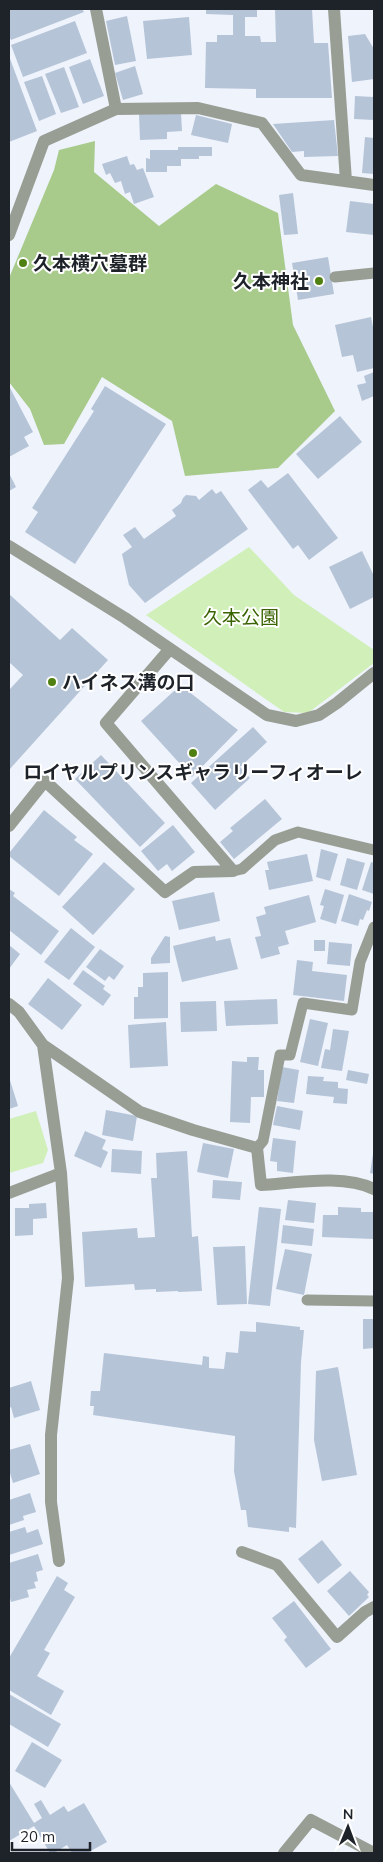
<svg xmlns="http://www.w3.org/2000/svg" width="383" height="1862" viewBox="0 0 383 1862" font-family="Mulish,'Noto Sans JP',sans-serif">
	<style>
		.green { fill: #d1f0b9 }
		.forest { fill: #a8cb8c }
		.building { fill: #b6c4d8 }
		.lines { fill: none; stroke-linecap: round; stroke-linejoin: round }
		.lane { stroke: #999e95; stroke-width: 11 }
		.street { stroke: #999e95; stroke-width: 12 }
		.poi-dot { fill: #4f8011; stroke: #fff; stroke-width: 2 }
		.labels { text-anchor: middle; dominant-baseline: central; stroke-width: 4; stroke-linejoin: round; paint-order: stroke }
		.poi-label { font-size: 19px; font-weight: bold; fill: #1e232a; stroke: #fff; text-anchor: start }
		.park-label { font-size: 19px; fill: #3a6302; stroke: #fff }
	</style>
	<rect width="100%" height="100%" fill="#eef3fc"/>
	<path class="green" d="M249 547 294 595 374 650V663L308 713 284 712 146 615Z
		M36 1111 48 1150 43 1163 9 1173V1119Z"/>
	<path class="forest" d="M95 141 94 172 159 226 216 184 278 213 293 325 335 411 278 468 185 476 172 421 102 377 64 444 44 445 30 409 9 382V278L54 170 59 150Z"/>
	<path class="building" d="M9 9H82L84 12 11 40 9 36Z
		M206 9H257V17H245V36H260L261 42H276L275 9H312L314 43H328L332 98H256V89L205 88 206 42H217V35H233V15L206 14Z
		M127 16 136 61 115 65 106 21Z
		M189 17 192 55 147 59 143 21Z
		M75 21 87 53 23 77 11 45Z
		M365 34 374 49V79L352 82 348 36Z
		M9 56 37 131 9 142Z
		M90 59 104 96 83 104 69 67Z
		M135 66 143 94 123 100 115 73Z
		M64 67 79 107 61 113 45 74Z
		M42 76 56 114 39 121 24 82Z
		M355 96 374 97V120L354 119Z
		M181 113 182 131 167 132V139L140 140 139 114Z
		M196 115 232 124 228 143 191 135Z
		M334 120 338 156 304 157V151L292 152 273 124Z
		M365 137 374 138V174L362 173Z
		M178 147H212V156H199V159H181V166H167V172H146V158L150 159V150H178Z
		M127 156 130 165 134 164 137 170 143 168 154 197 134 204 130 192 125 194 121 181 115 183 110 173 106 175 102 164Z
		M293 193 298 234 284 235 279 195Z
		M350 201 374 204V235L346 232Z
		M328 257 334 294 298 300 292 263Z
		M371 317 374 332V368L357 372 353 355 342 357 335 325Z
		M374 372V396L362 401 357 385 366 383 364 376Z
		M9 386 33 432 24 437 29 446 9 457Z
		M105 386 166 424 75 564 25 532 38 512 32 508 94 411 91 409Z
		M340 416 362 442 318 479 296 454Z
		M9 473 16 487 9 491Z
		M288 473 338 538 309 560 298 545 293 549 248 490 261 480 268 488Z
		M212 489 216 494 221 491 248 529 145 603 129 585 122 554 132 547 123 535 135 527 144 539 176 516 172 510 181 503 183 498 186 495 196 496 199 500Z
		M362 551 374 576V597L350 609 329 567Z
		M9 594 60 640 72 628 108 660 9 770V690L23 675 9 662Z
		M174 691H188L238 730 192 777 141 721Z
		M253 727 267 742 240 767 250 778 215 810 191 783Z
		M101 755 165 823 140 847 75 779Z
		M265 799 282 819 234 859 220 842 233 831 230 828Z
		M44 810 77 837 74 840 93 854 59 896 9 856V853Z
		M173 825 195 852 172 871 167 864 158 871 141 851Z
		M321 849 338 854 330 881 316 877Z
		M307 854 313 881 269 890 265 870H269L267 862Z
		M347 858 365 863 357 890 340 885Z
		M104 862 135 889 93 935 62 907Z
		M371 862 374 863V894L362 890Z
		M9 889 15 893 13 896 59 931 41 955 9 930Z
		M325 889 344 895 336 924 320 919 324 906 320 905Z
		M214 892 220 921 179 930 172 901Z
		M349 894 372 902 369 911 367 910 363 920 360 919 358 926 341 921Z
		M309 895 316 922 285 931 289 944 278 947 280 954 261 959 255 937 261 936 256 917 266 914 264 907Z
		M71 928 95 947 69 980 44 962Z
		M165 936 170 937V963L151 964V958Z
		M215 936 216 941 230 938 238 969 182 982 173 946Z
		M314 940H325V951H314Z
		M329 942 352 944 350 966 327 964Z
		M9 945 20 954 9 969Z
		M100 949 124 966 114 980 109 976 105 981 86 967Z
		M297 960 313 962 312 971 347 975 344 1001 293 995Z
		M83 970 105 986 103 989 111 995 103 1006 73 984Z
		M168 972V1018L134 1019V997H138V987H143V973Z
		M48 978 82 1005 62 1030 28 1004Z
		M277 999 278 1024 226 1026 224 1001Z
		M216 1001 217 1031 181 1032 180 1002Z
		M310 1019 328 1023 318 1066 300 1062Z
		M166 1022 168 1066 130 1068 128 1025Z
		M333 1029 349 1031 342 1071 321 1068 325 1049 330 1050Z
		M247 1057H259L258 1070H264V1097H251L250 1123 230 1122 232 1061 247 1062Z
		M282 1067 299 1070 294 1103 277 1101Z
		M348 1070 369 1074 367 1084 346 1080Z
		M308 1076 324 1077 323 1081 338 1082V1088L348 1089 347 1104 333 1103 334 1097 306 1094Z
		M9 1077 18 1106 9 1109Z
		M277 1106 303 1111 300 1130 273 1125Z
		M106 1110 137 1116 133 1141 102 1135Z
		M85 1131 106 1140 102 1149 108 1152 101 1168 74 1156Z
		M273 1138 296 1141 293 1173 277 1171V1162L270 1161Z
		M203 1143 234 1149 228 1178 197 1172Z
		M112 1149 142 1151 141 1174 111 1172Z
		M187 1151 192 1237 198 1236 202 1291 178 1292V1291L156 1292V1289L135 1290 134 1284 85 1287 82 1232 137 1228 138 1238 155 1237 151 1178H157L156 1153Z
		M373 1154H374V1174L370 1173Z
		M213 1180 242 1182 240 1200 212 1198Z
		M288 1200 316 1203 314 1223 285 1220Z
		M46 1203 47 1218 33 1219V1235L15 1236V1208H29V1204Z
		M259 1207 281 1209 270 1306 248 1304Z
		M338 1207 361 1208V1212H374L373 1239 322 1237 323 1215H338Z
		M283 1225 314 1229 312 1246 281 1243Z
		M245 1246 247 1304 217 1305 213 1247Z
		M285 1249 312 1254 304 1295 276 1289Z
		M363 1319H374V1348L363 1349Z
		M256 1322 300 1327V1330H304L301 1362 296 1528 289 1527V1532L248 1527 246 1510H241L234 1471 235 1436 93 1415 94 1406H90L91 1391H100L104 1353 202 1365 203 1356 209 1357V1368L224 1369 226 1352 238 1353 240 1331 256 1332Z
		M338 1367 357 1475 322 1481 314 1440 316 1371Z
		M31 1381 40 1410 14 1418 11 1407 9 1408V1388Z
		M30 1444 40 1474 13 1483 9 1470V1450Z
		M30 1493 36 1512 23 1516 24 1520 9 1525V1500Z
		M25 1527 27 1533 38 1529 43 1544 9 1555V1532Z
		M322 1540 342 1565 318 1584 298 1559Z
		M38 1554 43 1570 36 1572 38 1581 34 1582 36 1588 27 1590 29 1597 11 1602 9 1595V1563Z
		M350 1571 369 1592 367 1595 369 1597 349 1616 327 1591Z
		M57 1576 68 1583 64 1590 75 1597 44 1650 50 1653 37 1676 64 1691 51 1715 9 1690V1658Z
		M294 1601 331 1649 306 1668 284 1640 287 1637 272 1618Z
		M9 1694 61 1724 48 1747 9 1724Z
		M32 1742 62 1760 45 1788 15 1771Z
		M9 1782 34 1823 42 1818 34 1804 41 1800 50 1815 64 1806 68 1812 84 1803 107 1842 87 1853H72L67 1845 54 1853H50L34 1826 9 1841Z"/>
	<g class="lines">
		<path class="lane" d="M335 277 374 273
			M233 871 242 869 275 840 298 832 374 850
			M257 1148 263 1141 280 1055H290L303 1003 352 1010 360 962 374 927
			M307 1300 374 1301"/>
		<path class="street" d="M96 9 116 109
			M334 9 346 181
			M9 235 44 141 116 109 198 108 262 123 301 175 374 185
			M9 546 125 618 267 715 296 721 319 715 337 703 374 673
			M9 826 45 781 165 892 194 872 233 871 106 723 169 650
			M9 1004 19 1012 43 1045 140 1112 193 1130 257 1148 261 1185C295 1183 343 1174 374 1189
			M43 1045 61 1173 68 1278 51 1435V1502L59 1561
			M9 1193 61 1173
			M242 1552 277 1565 337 1637 365 1612 374 1607
			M284 1853 311 1820 374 1853"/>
	</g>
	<g class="poi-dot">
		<circle cx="23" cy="263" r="5"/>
		<circle cx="319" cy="281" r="5"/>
		<circle cx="52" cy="682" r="5"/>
		<circle cx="193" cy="753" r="5"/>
	</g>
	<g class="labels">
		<g class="poi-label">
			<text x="33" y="263">久本横穴墓群</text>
			<text x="309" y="281" text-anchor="end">久本神社</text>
			<text x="62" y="682">ハイネス溝の口</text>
			<text x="193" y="772" text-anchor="middle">ロイヤルプリンスギャラリーフィオーレ</text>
		</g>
		<g class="park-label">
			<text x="241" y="617">久本公園</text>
		</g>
	</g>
	<rect width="383" height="1862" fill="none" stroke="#1e232a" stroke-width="20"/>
	<g transform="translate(348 1827) rotate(1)" stroke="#ffffff" stroke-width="4" paint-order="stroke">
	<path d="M0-4L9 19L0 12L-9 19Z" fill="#1e232a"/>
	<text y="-8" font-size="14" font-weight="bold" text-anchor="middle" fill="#1e232a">N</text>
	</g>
	<path d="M12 1842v8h78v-8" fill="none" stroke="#1e232a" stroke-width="2.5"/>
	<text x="20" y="1842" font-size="15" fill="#1e232a" stroke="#ffffff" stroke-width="4" paint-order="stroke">20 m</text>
</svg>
